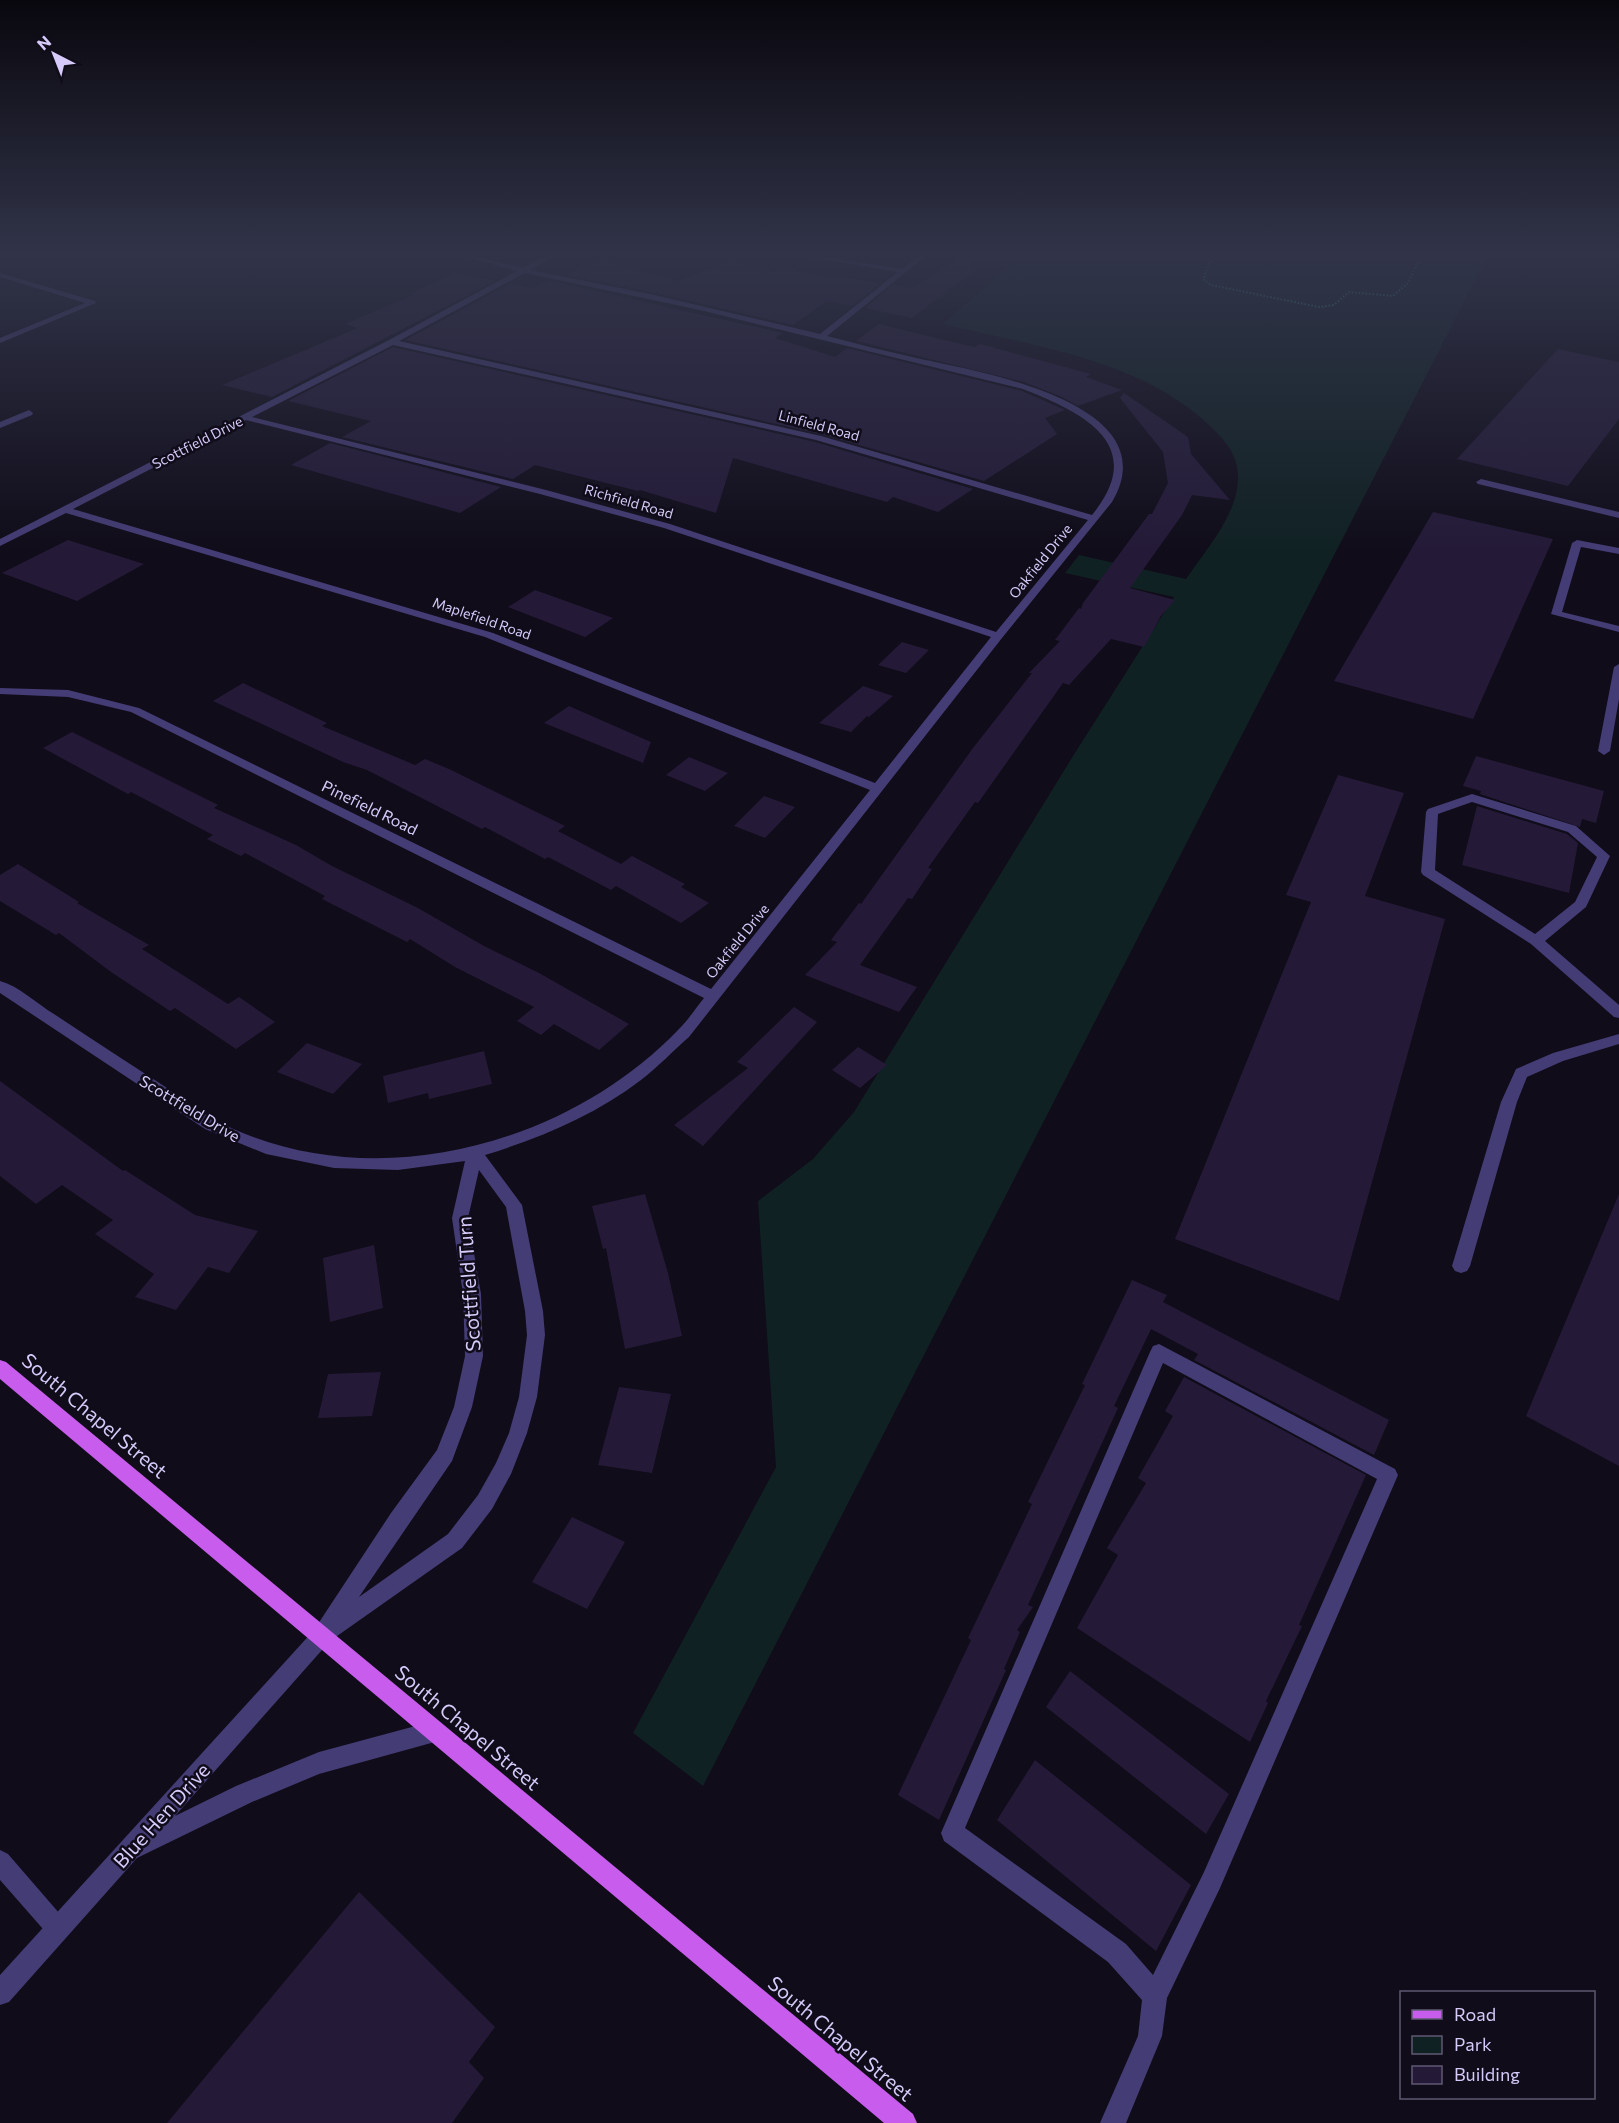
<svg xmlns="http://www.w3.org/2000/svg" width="1619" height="2123" viewBox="0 0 1619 2123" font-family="Commissioner,sans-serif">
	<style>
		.green { fill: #102123 }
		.building { fill: #241a38 }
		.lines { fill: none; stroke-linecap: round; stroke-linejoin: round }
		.path { stroke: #399a9f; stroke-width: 2; stroke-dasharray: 1.5 2; stroke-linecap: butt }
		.lane { fill: #443c74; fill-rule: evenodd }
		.street { fill: #443c74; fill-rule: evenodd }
		.primary { fill: #c85ded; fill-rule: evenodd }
		.labels { text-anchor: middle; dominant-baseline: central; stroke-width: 5; stroke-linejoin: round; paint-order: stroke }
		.far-street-label { font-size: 14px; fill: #d5caf9; stroke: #100c19 }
		.street-label { font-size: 16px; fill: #d5caf9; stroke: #100c19 }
		.near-street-label { font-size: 20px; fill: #d5caf9; stroke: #100c19 }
	</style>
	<rect width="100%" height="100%" fill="#100c19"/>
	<path class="green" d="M938 255H1488L703 1786 633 1733 776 1467 758 1201 813 1159 854 1112 1073 756 1174 597 1065 573 1079 555 1186 579C1206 549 1237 516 1238 479 1239 456 1225 440 1209 425 1139 359 1033 346 943 324L1009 266Z"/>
	<path class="building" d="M967 255 977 269 912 318 865 308 893 285 912 288Z
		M603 260 679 281 730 261 776 272 784 268 833 278 836 276 880 283 852 306 827 301 793 325 651 292 565 275Z
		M454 273 495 281 272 397 222 385 358 328 345 324 413 295 409 294Z
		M550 281 783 333 775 338 835 357 847 348 1022 391 1065 410 1045 418 1057 434 984 481 821 434 405 340 510 284 531 288Z
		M879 324 965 345 975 347 980 344 1091 374 1086 377 1122 390 1078 406 1062 397 1024 382 856 341Z
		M393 347 815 442 973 489 938 512 893 497 887 502 733 458 716 513 640 490 638 491 535 465 513 479 342 437 371 421 288 401Z
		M1558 349 1619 362V419L1568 486 1457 459Z
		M1124 393 1188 437 1191 454 1230 500 1192 495 1182 515 1130 588 1175 600 1161 616 1144 647 1111 639 1069 685 1063 683 978 803 975 802 928 868 932 869 912 899 908 898 860 965 917 987 899 1012 805 975 837 942 831 940 859 903 861 904 973 748 1032 673H1029L1060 641 1055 640 1079 608 1081 609 1083 603 1149 514H1152L1168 483 1163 452 1120 398Z
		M330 443 501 487 460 513 291 465Z
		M1433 512 1553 539 1473 719 1334 681Z
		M68 540 144 564 77 601 2 573Z
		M535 590 613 618 585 637 508 607Z
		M902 642 929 650 906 673 878 665Z
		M243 683 327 723 322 726 415 765 425 759 449 769 565 826 558 831 621 864 632 856 685 884 681 887 709 903 681 923 616 886 611 890 548 857 545 859 485 827 482 829 367 770 343 762 213 701Z
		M863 686 893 696 869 717 867 716 851 732 819 723Z
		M569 706 651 742 643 763 544 723Z
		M72 732 218 805 214 808 296 845 332 866 418 908 484 946 539 973 629 1024 599 1050 554 1024 541 1035 517 1021 534 1007 455 967 410 939 407 942 322 899 325 896 245 853 241 856 207 839 213 835 131 792 128 794 43 748Z
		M1476 756 1604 791 1596 823 1582 819 1580 827 1480 794 1481 791 1463 786Z
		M689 757 728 773 705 791 666 775Z
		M1338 775 1404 793 1365 896 1445 919 1339 1301 1175 1239 1311 902 1286 895Z
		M764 796 795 807 765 838 734 826Z
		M1477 806 1567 834 1578 843 1569 893 1462 865Z
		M18 864 79 902 77 903 149 945 142 949 228 1004 239 997 275 1022 236 1049 175 1008 170 1011 111 972 59 933 56 935 0 901V875Z
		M794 1007 817 1022 703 1146 674 1125 748 1068 737 1062Z
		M307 1043 362 1064 333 1094 277 1072Z
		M858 1047 887 1065 860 1088 832 1070Z
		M484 1051 492 1084 429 1099 428 1093 388 1103 383 1076Z
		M0 1081 123 1171 125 1170 195 1215 258 1231 229 1273 208 1267 176 1310 135 1297 154 1274 95 1234 113 1220 62 1185 36 1204 0 1176Z
		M645 1194 668 1273 682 1336 625 1349 606 1248 603 1249 592 1206Z
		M1619 1194V1466L1526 1416Z
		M374 1245 383 1308 330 1322 323 1258Z
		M1132 1280 1167 1295 1163 1302 1389 1420 1374 1455 1194 1360 1198 1354 1151 1329 1114 1406 1118 1408 1028 1605 1033 1607 1017 1630 1020 1632 1004 1669 1006 1670 939 1820 898 1795 971 1640 968 1638 1032 1504 1028 1502 1085 1385 1082 1384Z
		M381 1372 372 1416 318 1418 328 1374Z
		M1184 1377 1366 1475 1299 1625 1302 1626 1266 1701 1268 1703 1250 1742 1077 1628 1118 1555 1107 1548 1146 1483 1138 1478 1173 1416 1165 1411Z
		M619 1387 671 1394 652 1473 598 1465Z
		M572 1517 625 1542 587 1609 532 1582Z
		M1070 1671 1229 1794 1206 1834 1046 1707Z
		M1035 1760 1191 1885 1156 1951 997 1820Z
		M359 1892 495 2027 469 2062 484 2078 452 2123H167Z"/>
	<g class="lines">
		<path class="path" d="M1198 255 1211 260 1203 279 1211 285 1319 307 1334 305 1349 292 1393 296 1408 283 1421 255"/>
		<path class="lane" d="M29 410 33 413 32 415 0 428V422Z
			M1481 479 1619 512V518L1478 484 1476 482Z
			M1577 540 1619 548V554L1581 547 1562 612 1619 626V632L1551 614 1572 543Z
			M1619 664V699L1610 751 1604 755 1598 751 1614 667Z
			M1472 794 1576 826 1610 856 1586 907 1545 941 1619 1005V1018L1614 1017 1531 944 1423 875 1421 872 1426 812 1428 809ZM1472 802 1568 832 1597 857 1575 902 1535 934 1435 870 1438 814Z
			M1619 1034V1044L1563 1061 1527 1077 1517 1102 1470 1266 1467 1271 1461 1273 1455 1271 1452 1266 1501 1102 1516 1069 1553 1053Z
			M1159 1344 1395 1469 1398 1475 1220 1888 1167 1998 1162 2036 1126 2123H1100L1138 2036 1142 2000 1108 1962 944 1841 941 1833 1150 1352 1153 1346ZM1163 1363 1377 1479 1204 1872 1153 1975 1126 1944 965 1828Z
			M0 1850 8 1854 66 1921 70 1929 66 1937 58 1941 50 1937 0 1880Z"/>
		<path class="street" d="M460 255H469L523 268 547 255H555L530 270 650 294 820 334 898 272 798 255H812L902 269 920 255H927L827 336C858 344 889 352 921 359 981 372 1170 404 1112 502L1002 638 689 1037C673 1051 658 1067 641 1080 595 1115 541 1138 485 1155L522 1205 543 1311 545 1335 537 1397 527 1433 511 1474 492 1509 462 1548 330 1641 175 1816 236 1786 319 1752 434 1721 442 1724 445 1732 442 1740 319 1774 252 1802 137 1858 9 2002 0 2005V1975L314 1630 391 1513 437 1450 454 1407 465 1356 463 1294 452 1218 465 1161 398 1170 334 1168 266 1154 205 1129 0 993V981C19 986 37 1004 54 1014 90 1038 127 1062 164 1086 181 1098 198 1111 217 1121 367 1199 565 1148 679 1029 688 1020 696 1008 704 998L131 712 68 697 0 694V688L68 690 139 708 711 989 870 790 485 637 66 513 0 546V539L389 340 517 271ZM525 273 700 310 1023 389C1084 413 1149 445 1092 515L821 436 399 341ZM393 345 816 440 1088 520 996 632 670 524 546 490 252 417ZM246 420 540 494 664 528 991 637 875 783 493 633 73 509ZM479 1170 506 1207 525 1311 527 1335 519 1397 509 1433 496 1463 478 1495 448 1534 359 1597 452 1461 472 1407 483 1356 481 1294 468 1218Z
			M0 273 95 301 96 303 0 343V338L85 303 0 277Z"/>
		<path class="primary" d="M0 1360 6 1362 913 2114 917 2123H884L0 1379Z"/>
	</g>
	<linearGradient id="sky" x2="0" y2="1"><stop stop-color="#09070e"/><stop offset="0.46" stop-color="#313449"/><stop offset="1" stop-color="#313449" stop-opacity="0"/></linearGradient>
	<rect width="1619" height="552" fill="url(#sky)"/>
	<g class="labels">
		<g class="far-street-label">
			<text transform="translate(819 425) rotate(15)">Linfield Road</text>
			<text transform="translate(197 442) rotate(-27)">Scottfield Drive</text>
			<text transform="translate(629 501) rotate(16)">Richfield Road</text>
			<text transform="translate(1040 561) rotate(-51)">Oakfield Drive</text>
			<text transform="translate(482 618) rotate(19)">Maplefield Road</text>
			<text transform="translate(737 941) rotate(-51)">Oakfield Drive</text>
		</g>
		<g class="street-label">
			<text transform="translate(370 807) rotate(26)">Pinefield Road</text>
			<text transform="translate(190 1108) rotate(31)">Scottfield Drive</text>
		</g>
		<g class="near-street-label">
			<text transform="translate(468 1284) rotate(-94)">Scottfield Turn</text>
			<text transform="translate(95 1415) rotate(40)">South Chapel Street</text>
			<text transform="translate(468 1727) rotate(40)">South Chapel Street</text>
			<text transform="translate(161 1815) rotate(-48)">Blue Hen Drive</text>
			<text transform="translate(841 2038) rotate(40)">South Chapel Street</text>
		</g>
	</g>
	<rect x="1400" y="1991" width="195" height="108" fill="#100c19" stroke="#5f5873" stroke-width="1.5"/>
	<rect x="1412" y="2010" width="30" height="9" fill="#c85ded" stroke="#5f5873" stroke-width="1.5"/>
	<text x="1454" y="2021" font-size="18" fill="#d5caf9">Road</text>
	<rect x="1412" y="2036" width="30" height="18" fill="#102123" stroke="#5f5873" stroke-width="1.5"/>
	<text x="1454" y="2051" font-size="18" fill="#d5caf9">Park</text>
	<rect x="1412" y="2066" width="30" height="18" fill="#241a38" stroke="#5f5873" stroke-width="1.5"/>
	<text x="1454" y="2081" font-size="18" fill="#d5caf9">Building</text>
	<g transform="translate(54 54) rotate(318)" stroke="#100c19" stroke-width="4.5" paint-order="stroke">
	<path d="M0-4.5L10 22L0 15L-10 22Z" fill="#d5caf9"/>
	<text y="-9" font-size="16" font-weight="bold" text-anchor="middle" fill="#d5caf9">N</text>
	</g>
</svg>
